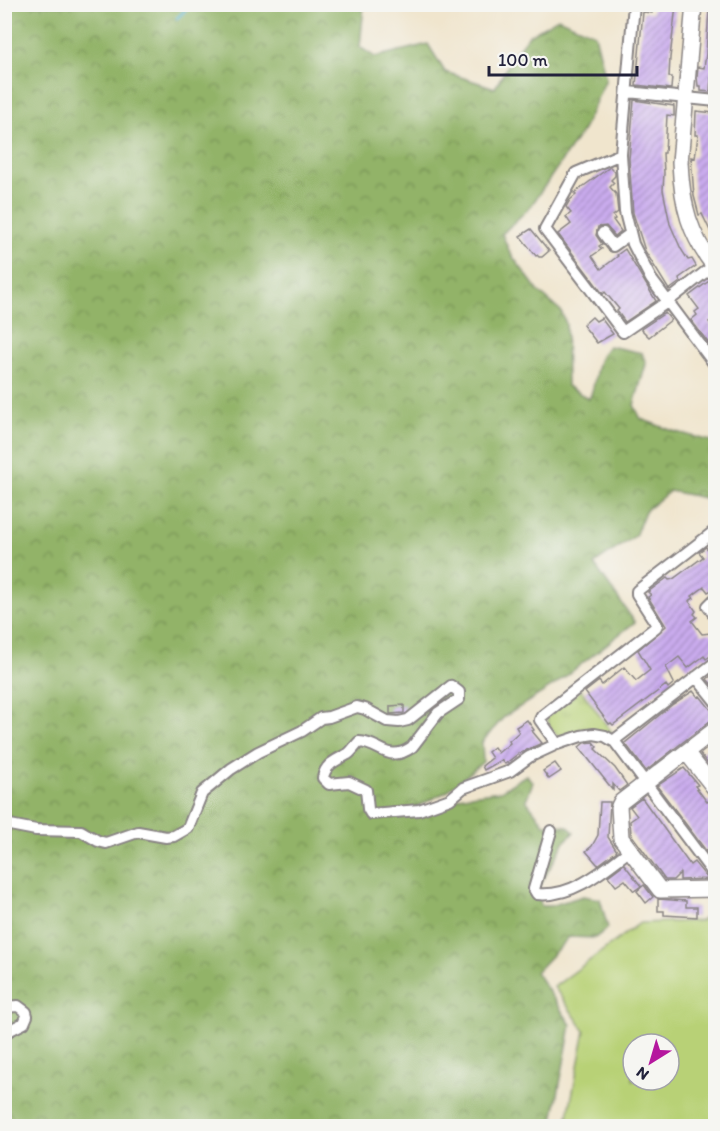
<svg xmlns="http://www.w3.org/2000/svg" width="720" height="1131" viewBox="0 0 720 1131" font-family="Itim,sans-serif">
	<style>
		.grass { fill: url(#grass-tufts); stroke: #6d7a58; stroke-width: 1.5 }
		.forest { fill: url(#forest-crowns); stroke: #5a6a51; stroke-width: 1.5 }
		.garden { fill: #b8d176; stroke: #6d7a58; stroke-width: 1.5; fill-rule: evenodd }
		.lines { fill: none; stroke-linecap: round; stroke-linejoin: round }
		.stream { stroke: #4fb1ce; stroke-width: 3 }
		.building { fill: url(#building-hatch) }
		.street-casing { stroke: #898484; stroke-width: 14 }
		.secondary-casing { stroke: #898484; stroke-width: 18 }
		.street { stroke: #fff; stroke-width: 10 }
		.secondary { stroke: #fff; stroke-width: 15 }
	</style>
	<defs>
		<pattern id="grass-tufts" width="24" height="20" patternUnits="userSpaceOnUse" patternTransform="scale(1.5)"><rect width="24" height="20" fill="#b8d176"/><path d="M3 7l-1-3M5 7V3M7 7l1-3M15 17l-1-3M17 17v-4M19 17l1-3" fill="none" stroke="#9eb367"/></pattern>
		<pattern id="forest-crowns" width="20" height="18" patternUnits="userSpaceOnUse" patternTransform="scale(1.5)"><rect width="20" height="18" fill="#92b367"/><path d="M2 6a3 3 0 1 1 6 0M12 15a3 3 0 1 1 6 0" fill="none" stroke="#779156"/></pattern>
		<pattern id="building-hatch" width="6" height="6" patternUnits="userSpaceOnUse" patternTransform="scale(1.5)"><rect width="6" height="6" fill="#caacee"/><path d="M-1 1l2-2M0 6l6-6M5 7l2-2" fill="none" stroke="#a48cc2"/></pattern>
	</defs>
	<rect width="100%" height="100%" fill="#f6f6f2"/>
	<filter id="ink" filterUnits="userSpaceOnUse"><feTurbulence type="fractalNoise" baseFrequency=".0167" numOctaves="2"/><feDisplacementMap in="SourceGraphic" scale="12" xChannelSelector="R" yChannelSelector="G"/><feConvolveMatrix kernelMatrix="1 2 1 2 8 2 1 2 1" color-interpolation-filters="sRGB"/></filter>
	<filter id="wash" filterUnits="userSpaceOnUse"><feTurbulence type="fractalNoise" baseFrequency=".008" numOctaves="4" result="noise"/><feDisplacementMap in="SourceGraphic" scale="24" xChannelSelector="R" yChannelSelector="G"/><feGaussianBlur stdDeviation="1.35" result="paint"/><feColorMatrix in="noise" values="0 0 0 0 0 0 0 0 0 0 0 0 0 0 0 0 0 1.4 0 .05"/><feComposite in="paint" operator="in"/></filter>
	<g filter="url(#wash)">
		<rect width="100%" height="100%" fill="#f0e5cd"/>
		<path class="grass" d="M581 690 614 735 562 739C556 736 547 725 547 717Z"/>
		<path class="forest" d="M5 5H364L360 47 375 57 428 44 445 72 495 88 514 54 529 35 558 18 595 34 606 79 583 130 531 206 502 234 510 253 539 292 561 311 566 324 567 386 589 399C598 381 593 360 609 346L642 353 646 364 634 405 641 419 673 431 715 442V500L670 491 645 511 635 536 594 564 635 622 556 684 504 717 482 742 483 762 446 792 416 807 417 814 463 796 501 791 526 775 533 782 526 800 544 824 567 826 574 832 565 841 538 889 541 906H550L583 896 600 899 608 928 595 938 569 937 536 972 571 1025 552 1126H5Z"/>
		<path class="garden" d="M715 912V1126H566L585 1031 554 987 640 923 700 921ZM633 1044H669V1080H633Z"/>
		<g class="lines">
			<path class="stream" d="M177 18 192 4"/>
		</g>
		<g id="blocks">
			<path class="building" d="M653 4 676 5 670 58 669 77H672L671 89 636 85 643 12 652 13Z
				M709 10H716V78H711L710 92 701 91V86H698L697 77 698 67 704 68 706 54Z
				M634 100 674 106V116L667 115 665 153H663L664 173 663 190 670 224 681 249 688 260 692 259 696 266 679 278 680 282 669 290 645 251 633 213 629 159Z
				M696 111 714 113 713 122H716V243L702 214 699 215 694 196 691 157 695 158 698 135H695Z
				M610 167 615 172V176L611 180 614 183 610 187 616 194 618 212 613 216 615 219 613 220 621 231 615 236 606 226 598 227 596 235 602 244 599 246 602 249 592 256 601 269 618 256 617 255 625 249 656 301 625 322 617 311 619 309 605 292 603 294 558 234 571 224 566 217 571 213 566 207 570 200 576 195 574 193Z
				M531 229 549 251 542 257H539L537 255 536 256 520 236Z
				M709 281 716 289V317L709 322 716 330V353L691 320 697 315 695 312 699 309 689 296Z
				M665 313 671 320 649 337 641 329Z
				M592 317 596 321 601 318 613 334 597 343 583 325Z
				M706 547 710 552 716 547V588L708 592 704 587 692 596 694 598 689 601 696 611 694 614 697 617 692 621 702 634 711 633 716 639V648L711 651 713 654 706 659 704 656 688 668 679 657 666 667 674 683 668 688 666 685 613 725 611 723 609 724 585 692 599 681 602 685 624 667 636 681 650 670 638 650 666 626 648 597 651 595 648 592 667 578 669 580 673 579 703 557 699 552Z
				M716 672V689L707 679Z
				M693 691 698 697 700 696 716 716V719L710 721 646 771 625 743 673 704Z
				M404 705V713L390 714V706Z
				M527 720 534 730 532 731 542 743 518 754 505 764 502 760 484 770 482 766 492 758 488 752 494 747 498 753 510 743 509 741 519 732 516 727Z
				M593 742 597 747 595 749 615 768 627 785 619 791 613 784V790L579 747 584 743Z
				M716 742V774L700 754Z
				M555 763 561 771 549 779 543 771Z
				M684 768 698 785 695 786 707 802 709 801 716 810V864L657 786Z
				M642 798 690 865 694 862 708 879 680 880V873L673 880H665L631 834 630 821 637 816 630 807Z
				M600 802H610L608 837 617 851 598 865 586 851 592 846 598 835Z
				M624 864 641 886 634 891 625 880 616 886 608 876Z
				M644 885 653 897 646 903 637 891Z
				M658 899 686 901V907H697V917L664 915V911H658Z"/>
		</g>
	</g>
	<g filter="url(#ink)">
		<use href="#blocks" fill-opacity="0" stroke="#898484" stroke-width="1.5"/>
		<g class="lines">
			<defs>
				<path id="street" d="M634 4 621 154 625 212 633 244 651 279 716 366
					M628 92 716 101
					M621 154 576 173 545 229 623 332 667 302 713 266
					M603 233 613 246 630 234
					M716 598 708 606 716 617
					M716 662 617 738 615 742 716 877
					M696 677 716 702
					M557 744 540 720 542 716 656 627 657 625 637 594V591L716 530
					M4 826 10 825 36 830 81 831 98 841 106 843 138 832 166 837 174 836 188 828 202 793 231 769 258 752 302 731 321 718 329 717 357 707 365 709 387 721 399 722 408 720 451 686 459 692V699L438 713 412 747C388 764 381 743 359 742 356 745 352 751 348 754 338 759 325 764 323 778L329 784 349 782 366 790 368 809 371 814 419 810 450 799 463 788 510 771 529 757 557 744 581 736 594 734 605 736 615 742
					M551 831 534 889 537 894C572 898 604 870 630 850
					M4 1007 18 1006 26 1012 27 1016 24 1023 4 1033"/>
				<path id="secondary" d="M694 4 680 162C682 206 689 234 716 269
					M716 729 621 802 619 806 621 838 660 890 716 889
					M686 752 716 790"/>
			</defs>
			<use href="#street" class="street-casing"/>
			<use href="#secondary" class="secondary-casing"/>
			<use href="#street" class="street"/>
			<use href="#secondary" class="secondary"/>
		</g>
	</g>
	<rect width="720" height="1131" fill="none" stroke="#f6f6f2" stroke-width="24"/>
	<g transform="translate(651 1062) rotate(217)"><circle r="28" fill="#f6f6f2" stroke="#a1a1a9" stroke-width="1.5"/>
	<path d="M0-4.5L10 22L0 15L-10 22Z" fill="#b5179e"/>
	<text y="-9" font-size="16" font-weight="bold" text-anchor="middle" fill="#22223b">N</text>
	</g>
	<path d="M489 66v9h148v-9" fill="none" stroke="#22223b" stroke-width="3"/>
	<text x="498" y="66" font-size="18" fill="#22223b" stroke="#f6f6f2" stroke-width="4.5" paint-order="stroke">100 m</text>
</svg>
